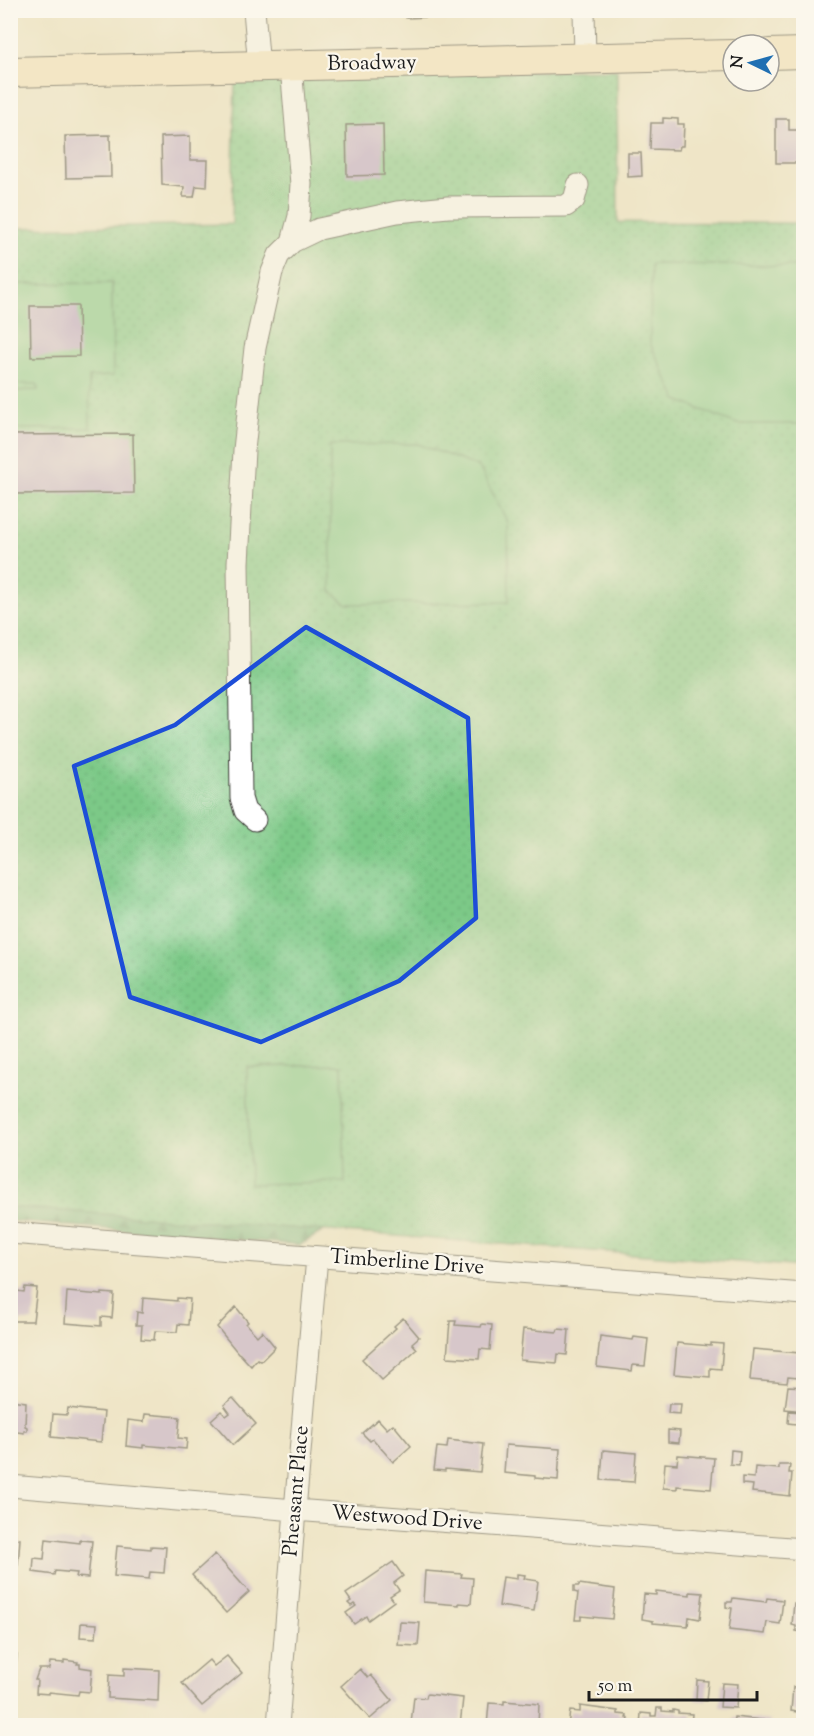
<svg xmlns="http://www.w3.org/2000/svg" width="814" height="1736" viewBox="0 0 814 1736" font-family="'Sorts Mill Goudy',serif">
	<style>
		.forest { fill: url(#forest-firs); stroke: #406448; stroke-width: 1.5 }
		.park { fill: url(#park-dots); stroke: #4c7252; stroke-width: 1.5 }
		.pitch { fill: #7cc987; stroke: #4c7252; stroke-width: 1.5 }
		.building { fill: #bba2ce }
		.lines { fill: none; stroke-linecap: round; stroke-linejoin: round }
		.street-casing { stroke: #3c3a36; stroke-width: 23 }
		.secondary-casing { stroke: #3c3a36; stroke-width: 32 }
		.street { stroke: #fff; stroke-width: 21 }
		.secondary { stroke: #f9e7c3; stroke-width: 30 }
		.marked { fill: none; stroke: #1d4ed8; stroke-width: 4.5; stroke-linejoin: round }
		.labels { text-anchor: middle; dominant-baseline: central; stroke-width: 4.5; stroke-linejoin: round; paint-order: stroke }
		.street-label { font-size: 21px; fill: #1c1c1c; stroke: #fbf7ec }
	</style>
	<defs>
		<pattern id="forest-firs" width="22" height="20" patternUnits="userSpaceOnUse" patternTransform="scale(1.5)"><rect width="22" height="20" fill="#65ad74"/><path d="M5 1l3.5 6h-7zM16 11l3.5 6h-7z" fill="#528c5e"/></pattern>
		<pattern id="park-dots" width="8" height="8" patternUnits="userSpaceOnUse" patternTransform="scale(1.5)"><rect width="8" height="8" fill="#7cc987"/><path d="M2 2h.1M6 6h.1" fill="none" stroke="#6bac74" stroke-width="1.8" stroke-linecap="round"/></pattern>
	</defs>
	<rect width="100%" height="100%" fill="#fbf7ec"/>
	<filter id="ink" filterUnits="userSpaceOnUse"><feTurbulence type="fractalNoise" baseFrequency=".0167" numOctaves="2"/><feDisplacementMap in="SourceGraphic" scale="12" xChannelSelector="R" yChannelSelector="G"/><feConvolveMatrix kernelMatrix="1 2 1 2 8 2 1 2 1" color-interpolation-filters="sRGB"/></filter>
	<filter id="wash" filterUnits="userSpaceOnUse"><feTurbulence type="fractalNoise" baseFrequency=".008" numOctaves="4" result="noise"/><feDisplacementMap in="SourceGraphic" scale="24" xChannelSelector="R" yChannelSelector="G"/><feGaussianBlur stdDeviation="1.35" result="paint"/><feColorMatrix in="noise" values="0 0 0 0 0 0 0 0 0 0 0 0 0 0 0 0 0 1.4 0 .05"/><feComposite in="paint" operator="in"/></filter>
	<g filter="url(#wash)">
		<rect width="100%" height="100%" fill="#efe5c7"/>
		<path class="forest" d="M11 1156 337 1223 300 1245 11 1221Z"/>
		<path class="park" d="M617 70 618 222 803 223V1267L11 1207 10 228 232 224 235 76Z"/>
		<path class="pitch" d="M651 264 803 266V424H737L677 400 650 343Z
			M112 283 113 376 89 377 90 428 11 429V391L38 390 37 384H11L10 284Z
			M418 444 479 467 508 523 509 602 347 604 331 591 330 445Z
			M342 1065 345 1182 250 1184 247 1067Z"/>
		<g id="blocks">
			<path class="building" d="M405 10H454L455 16 406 18Z
				M663 118 678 119V124H684L683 146H680L679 150 650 149 651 123H663Z
				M776 119H789V130H804V163H776Z
				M383 124 384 175 347 176 346 125Z
				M110 135 111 177 66 178 65 136Z
				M190 136V160H208L207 187 196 186 194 197H183L184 187 162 185 161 137Z
				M628 153H641L642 176 628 177Z
				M30 306H78L79 356 31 357Z
				M133 434 134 493 10 494V435Z
				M25 1287 37 1288 33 1321H10V1290L24 1292Z
				M67 1292 102 1295V1293L114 1294 112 1318 101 1317V1326L65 1323Z
				M143 1298 177 1301V1298L190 1299 188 1325 178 1324 177 1332 155 1331 154 1340 141 1339 142 1325H136L137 1312 142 1313Z
				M236 1307 248 1322 246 1324 257 1336 262 1331 275 1347 261 1361 257 1359 251 1366 240 1354 238 1353 217 1327Z
				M403 1318 419 1337 412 1343 417 1349 382 1380 362 1359 396 1328 394 1326Z
				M450 1321H456L455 1325 481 1327 482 1324 492 1325 490 1350 480 1349 479 1359 447 1357Z
				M523 1329 557 1332 558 1329 569 1330 567 1355 558 1354 557 1363 520 1360Z
				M600 1336 633 1340 634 1337 648 1339 645 1366 633 1365 632 1371 597 1367Z
				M677 1343 711 1346V1343L723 1344 721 1369 710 1368V1377L674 1374Z
				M753 1349 800 1353 798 1378 788 1377 787 1383 750 1380Z
				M788 1386 804 1387V1411L785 1409Z
				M233 1398 256 1424 233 1445 211 1420 221 1411 226 1416 230 1413 224 1405Z
				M10 1400 26 1402 25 1426 27 1427V1431H24V1433L10 1431Z
				M669 1404H681L680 1414 668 1413Z
				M68 1408 104 1412 101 1442 51 1437 53 1414 67 1415Z
				M789 1411 804 1412V1425L788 1423Z
				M145 1414 180 1417 178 1438 187 1439 186 1449 143 1445V1448L126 1446 128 1420 144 1422Z
				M378 1419 387 1429 393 1424 411 1446 393 1462 373 1439 370 1441 362 1433Z
				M668 1430 680 1431 679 1443 668 1442Z
				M448 1440 483 1444 480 1472 445 1469V1471L434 1470 437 1447 447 1448Z
				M506 1445 560 1449 558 1480 535 1478V1476L504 1473Z
				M603 1450 636 1453 634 1482 601 1480Z
				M731 1450 740 1451 739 1465 730 1464Z
				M678 1455 714 1458 711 1489 677 1486V1489L663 1488 665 1463 677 1464Z
				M779 1465H790L789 1473H792L790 1496 752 1492 753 1485 742 1484V1477L754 1478 755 1467 779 1469Z
				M10 1538 20 1539 18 1565 10 1564Z
				M46 1539 80 1543V1540L92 1541 88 1578 76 1577 77 1573 55 1571 54 1575 33 1572 34 1558 44 1559Z
				M117 1546 151 1549V1546L166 1547 164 1573 150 1572 149 1579 114 1576Z
				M215 1554 249 1592 226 1613 192 1575Z
				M393 1562 403 1576 394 1583 399 1590 390 1596 394 1601 368 1620 366 1616 354 1624 346 1613 356 1606 354 1604 351 1606 348 1603 351 1601 346 1594Z
				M425 1571 462 1574 461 1577 473 1578 471 1604 459 1603V1605L423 1602Z
				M517 1574 525 1575 524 1579 538 1581 534 1611 499 1606 503 1577 517 1579Z
				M579 1584 615 1589 612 1619 581 1616V1620H575L578 1593 574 1592V1586H579Z
				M656 1591 690 1595V1592L703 1593 700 1619 689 1617 688 1626 653 1623V1621L642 1619 644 1594 656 1595Z
				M733 1598 766 1602 767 1598 783 1600 780 1624 767 1622 765 1634 729 1630 732 1608 726 1607V1602H732Z
				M794 1603 804 1604V1632L796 1631V1626L792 1625Z
				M400 1622 420 1623 418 1646 398 1645Z
				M81 1623 97 1624 96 1638 80 1637Z
				M10 1653 17 1654 14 1691 10 1690Z
				M227 1656 242 1673 202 1706 182 1683 209 1660 214 1666Z
				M64 1660 78 1662 77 1664H80V1667L92 1669 90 1692 79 1691 78 1695 49 1692V1694L36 1693 37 1680H35L39 1669H49L50 1662 64 1663Z
				M124 1668 159 1670 158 1701 108 1698 109 1675 124 1676Z
				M360 1669 368 1678 371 1675 392 1700 370 1719 341 1686Z
				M697 1680 708 1681 706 1701 696 1700Z
				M722 1683 738 1684 736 1708 720 1707Z
				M793 1687 804 1688V1713L791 1711Z
				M427 1694 463 1698 460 1726H433L411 1723 414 1697 426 1698Z
				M504 1701 539 1704 538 1726H487L489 1703 504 1704Z
				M580 1706 618 1711V1714L627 1715 626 1718H628L627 1726H568L570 1711 580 1712Z
				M657 1708H662V1711L673 1712V1710L678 1711V1713L692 1714 691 1726H640L641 1713 651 1714V1716H656Z
				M734 1717 770 1721 769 1726H733Z"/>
		</g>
	</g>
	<g filter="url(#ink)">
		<use href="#blocks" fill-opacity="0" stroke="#3c3a36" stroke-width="1.5"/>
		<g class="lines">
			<defs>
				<path id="street" d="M254 10 259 67
					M584 10 585 59
					M291 66 301 184 299 216 292 242
					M255 820 245 811 241 798 238 563 244 450 255 348 272 272 279 255 292 242 319 229 397 212 448 207 566 206 574 200 578 185
					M10 1233 804 1294
					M10 1486 295 1510 804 1549
					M278 1726 295 1510 317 1257"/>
				<path id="secondary" d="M769 54 804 53
					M10 72 733 55"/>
			</defs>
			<use href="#street" class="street-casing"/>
			<use href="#secondary" class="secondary-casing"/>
			<use href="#street" class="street"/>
			<use href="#secondary" class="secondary"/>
		</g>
	</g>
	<path d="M0 0H814V1736H0ZM306 627 468 718 476 918 399 981 261 1042 130 997 74 766 175 725Z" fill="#efe5c7" fill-opacity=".55" fill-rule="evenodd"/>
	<path class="marked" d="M306 627 468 718 476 918 399 981 261 1042 130 997 74 766 175 725Z"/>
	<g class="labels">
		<g class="street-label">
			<text transform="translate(372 64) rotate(-1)">Broadway</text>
			<text transform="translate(407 1263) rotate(4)">Timberline Drive</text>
			<text transform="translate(297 1491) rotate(-85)">Pheasant Place</text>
			<text transform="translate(407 1519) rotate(4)">Westwood Drive</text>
		</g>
	</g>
	<rect width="814" height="1736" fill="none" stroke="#fbf7ec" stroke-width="36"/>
	<g transform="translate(751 63) rotate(275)"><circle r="28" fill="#fbf7ec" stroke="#a29f99" stroke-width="1.5"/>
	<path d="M0-4.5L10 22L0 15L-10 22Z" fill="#1f6fb2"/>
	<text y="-9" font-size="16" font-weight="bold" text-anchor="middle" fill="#1c1c1c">N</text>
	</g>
	<path d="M589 1691v9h168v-9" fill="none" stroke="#1c1c1c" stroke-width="3"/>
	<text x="598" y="1691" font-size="18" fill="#1c1c1c" stroke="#fbf7ec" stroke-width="4.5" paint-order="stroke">50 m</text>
</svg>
